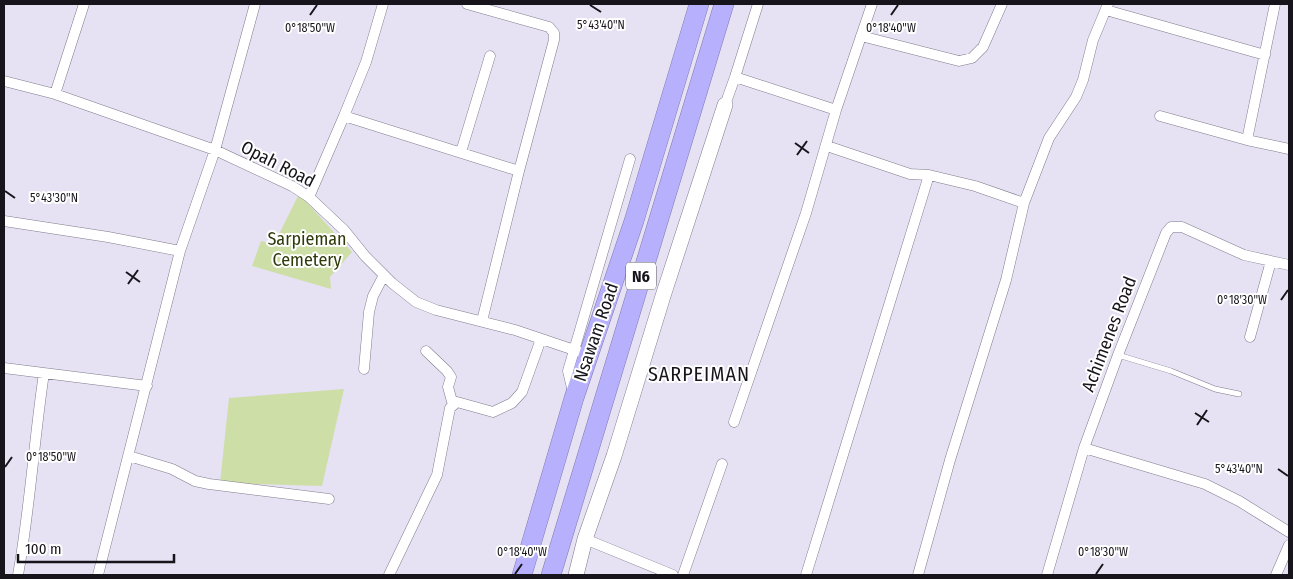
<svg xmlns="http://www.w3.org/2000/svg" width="1293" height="579" viewBox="0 0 1293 579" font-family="'Fira Sans Condensed',sans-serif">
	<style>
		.green { fill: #cddea7 }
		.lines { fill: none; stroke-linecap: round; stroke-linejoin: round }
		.lane-casing { stroke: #807c8c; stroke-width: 6 }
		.street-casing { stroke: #807c8c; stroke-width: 11 }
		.secondary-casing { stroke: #807c8c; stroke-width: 16 }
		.highway-casing { stroke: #7f7aae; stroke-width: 20 }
		.lane { stroke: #fff; stroke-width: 5 }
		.street { stroke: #fff; stroke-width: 10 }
		.secondary { stroke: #fff; stroke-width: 15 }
		.highway { stroke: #b7b1fd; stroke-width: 19 }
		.ticks { fill: none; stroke: #17151b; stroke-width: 2 }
		.labels { text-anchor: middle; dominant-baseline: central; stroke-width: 4; stroke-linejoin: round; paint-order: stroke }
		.shield { fill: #fff; stroke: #5d5b5f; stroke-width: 1 }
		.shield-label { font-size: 16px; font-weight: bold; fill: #17151b }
		.street-label { font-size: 18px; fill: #17151b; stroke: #fff }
		.park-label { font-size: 18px; fill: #2f3b0b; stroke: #fff }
		.quarter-label { font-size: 20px; letter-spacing: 1px; fill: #17151b; stroke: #fff }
		.ticks-label { font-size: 12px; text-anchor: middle; fill: #17151b; stroke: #fff; stroke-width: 4; stroke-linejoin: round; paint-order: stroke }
	</style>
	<rect width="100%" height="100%" fill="#e6e1f3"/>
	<path class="green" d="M299 194 352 252 330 277 331 289 252 266 261 241 274 244Z
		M344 389 322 486 220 483 229 398Z"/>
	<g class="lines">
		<defs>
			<path id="lane" d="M1118 355 1171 371 1215 389 1239 394"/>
			<path id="street" d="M467 4 549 27 554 33V40L519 171 482 321
				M758 4 735 77 836 110
				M1106 10 1265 55
				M861 36 959 61 972 58 983 47 1002 4
				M4 81 55 94 215 150 292 186 309 197 344 230 365 256 392 283 416 302 436 310 515 330 589 355
				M55 94 84 4
				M725 105 735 77
				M344 116 366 62 383 4
				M1160 116 1247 140 1289 149
				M1247 140 1275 4
				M827 146 910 174 929 175 975 186 1024 203
				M461 152 490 56
				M309 197 344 116 519 171
				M4 221 108 237 180 251
				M1250 337 1271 261
				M426 351 447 371 451 377 448 387 453 405
				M4 368 147 386
				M364 369 369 312 373 296 384 275
				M573 392 568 371 630 159
				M734 422 806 213 836 110 872 4
				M1084 448 1205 484 1239 501 1289 532
				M129 456 172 469 195 481 209 484 329 499
				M585 539 673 575
				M18 575C30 508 34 440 44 373
				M98 575 180 251 215 150 255 4
				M389 575 437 475 450 408 457 402 493 412 512 403 522 392 541 339
				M683 575 722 464
				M806 575 929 175
				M918 575 950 460 1006 280 1024 203 1049 138 1076 97 1083 80 1093 40 1108 4
				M1047 575 1084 448 1118 355 1166 233 1171 227H1182L1244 255 1289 265
				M1276 575 1289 545"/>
			<path id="secondary" d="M576 575 585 539 614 456 663 296 725 105"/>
			<path id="highway" d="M522 575 574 398 634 221 699 4
				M551 575C608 385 667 195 724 4"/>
		</defs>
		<use href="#lane" class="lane-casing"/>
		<use href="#street" class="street-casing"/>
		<use href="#secondary" class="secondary-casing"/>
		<use href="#highway" class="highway-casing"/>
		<use href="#lane" class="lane"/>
		<use href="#street" class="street"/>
		<use href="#secondary" class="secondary"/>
		<use href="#highway" class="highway"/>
	</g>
	<path class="ticks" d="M590 5 601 12M310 15 317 5M891 15 898 5M795 143 809 153M797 155 807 141M5 191 15 198M126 272 140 282M128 284 138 270M1281 300 1288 290M1195 413 1209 422M1197 425 1207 410M5 467 12 457M1278 469 1288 476M515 574 522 564M1096 574 1103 564"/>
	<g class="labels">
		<rect class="shield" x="626" y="262.5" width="30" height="27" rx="4"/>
		<g class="shield-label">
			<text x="641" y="276">N6</text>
		</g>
		<g class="street-label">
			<text transform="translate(278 164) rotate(27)">Opah Road</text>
			<text transform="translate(596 332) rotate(-71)">Nsawam Road</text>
			<text transform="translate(1109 334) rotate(-69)">Achimenes Road</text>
		</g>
		<g class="park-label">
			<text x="307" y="239">Sarpieman<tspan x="307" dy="21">Cemetery</tspan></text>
		</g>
		<g class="quarter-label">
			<text x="699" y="374">SARPEIMAN</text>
		</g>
	</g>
	<g class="ticks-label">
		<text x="601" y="29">5°43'40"N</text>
		<text x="310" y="32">0°18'50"W</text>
		<text x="891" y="32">0°18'40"W</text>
		<text x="54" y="202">5°43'30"N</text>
		<text x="1242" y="304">0°18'30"W</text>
		<text x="51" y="461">0°18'50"W</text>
		<text x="1239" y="473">5°43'40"N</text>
		<text x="522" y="556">0°18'40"W</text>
		<text x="1103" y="556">0°18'30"W</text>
	</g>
	<rect width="1293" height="579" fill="none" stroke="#17151b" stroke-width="10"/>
	<path d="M18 554v8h156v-8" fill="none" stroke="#17151b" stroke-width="2.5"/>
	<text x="25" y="554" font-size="15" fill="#17151b" stroke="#ffffff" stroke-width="4" paint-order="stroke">100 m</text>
</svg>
